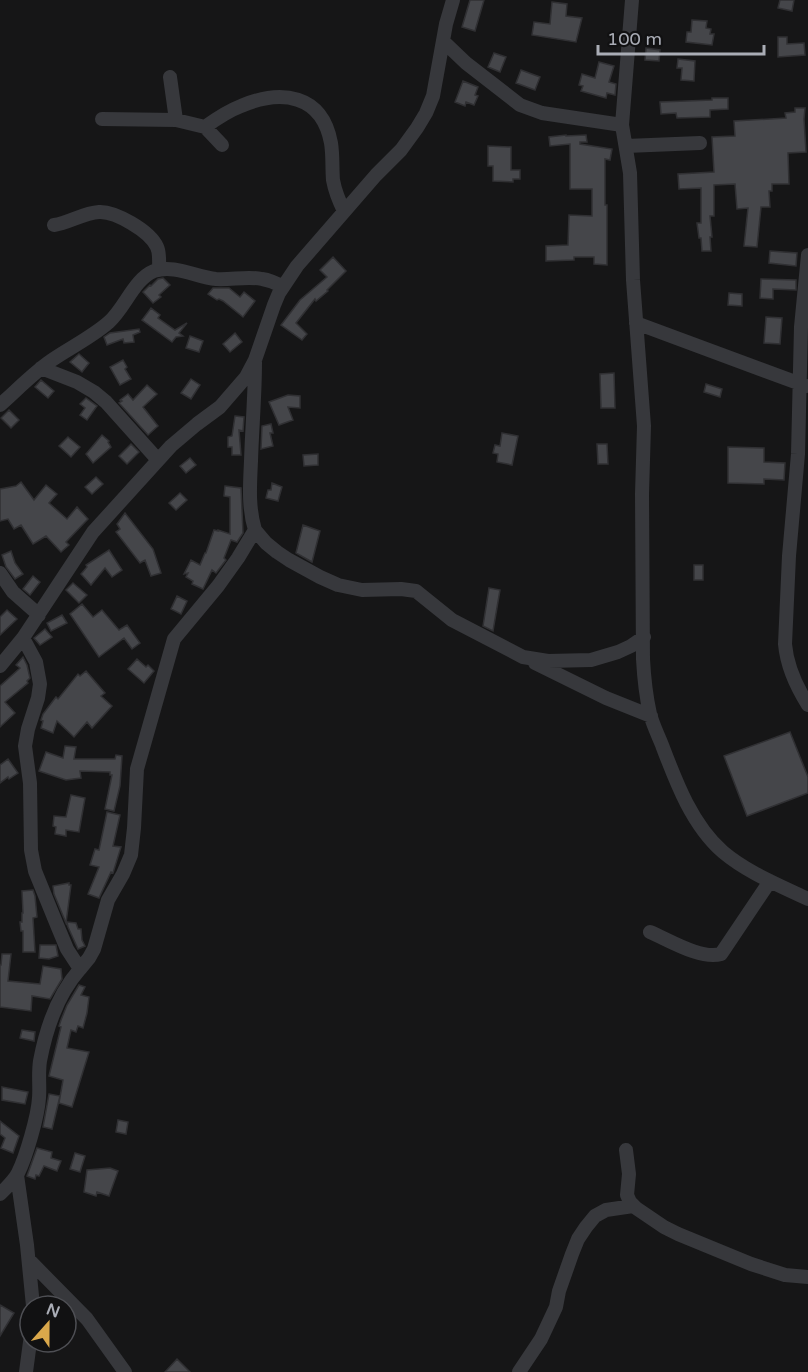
<svg xmlns="http://www.w3.org/2000/svg" width="808" height="1372" viewBox="0 0 808 1372" font-family="'Varela Round',sans-serif">
	<style>
		.building { fill: #45464a; stroke: #303033; stroke-width: 1.5 }
		.lines { fill: none; stroke-linecap: round; stroke-linejoin: round }
		.minor { stroke: #37383c; stroke-width: 14 }
	</style>
	<rect width="100%" height="100%" fill="#161617"/>
	<path class="building" d="M470 0H484L475 31 462 27Z
		M780 0H794L792 11 778 8Z
		M552 2 567 4 566 16 582 18 576 42 532 35 534 22 550 24Z
		M692 20 707 21 706 28 711 29 710 34H714L712 45 686 42 687 32H691Z
		M778 37H787V44L804 43 805 55 778 57Z
		M646 48 660 50 659 61 645 60Z
		M494 53 506 57 500 72 488 67Z
		M678 59 695 61 694 81 681 80 682 68H677Z
		M599 62 614 66 609 82 616 84 615 95 607 93 606 98 581 91 583 86 579 85 582 74 595 78Z
		M521 70 540 77 535 90 516 83Z
		M463 81 478 87 475 95 478 96 474 105 466 102 465 106 455 102Z
		M712 98H728V109L710 110V117L677 118 676 113 661 114 660 102 712 100Z
		M795 108H805L804 119 806 152 788 153 789 184H772V191H769L770 207H761L757 247 744 246 748 208 737 209 735 184 714 185V216H710L712 237H710L711 251H702L701 238H699L697 223H701V188L679 189 678 174 714 172 712 137 735 136 734 121 786 118 785 113 795 112Z
		M566 135V136L586 135 587 142H580V144L612 149 610 160 605 159V205H607V265L594 264V257H574V260L546 261V246L568 245 569 215 592 216V189H570V144L550 146 549 137Z
		M488 146 511 147V170H520V179H513V182L493 181V166H488Z
		M770 251 797 253 796 266 769 263Z
		M333 257 346 271 327 290 328 291 316 301 315 299 296 323 307 334 302 340 281 325 300 300 327 277 320 270Z
		M163 278 170 285 159 295 161 297 153 303 143 292 150 285 151 286 158 279Z
		M761 279 796 280V290L773 289V299L760 298Z
		M213 288H229L240 297 244 292 255 301 243 317 223 301 219 299 217 300 208 294Z
		M729 293 742 294V306L728 305Z
		M151 308 160 315 158 318 175 330 187 323 179 333 183 336 176 337 172 342 142 320Z
		M766 317 782 318 780 344 764 343Z
		M139 329 140 332 133 335 134 342 124 343 123 339 107 345 104 337 110 333Z
		M235 333 242 342 230 352 223 344Z
		M190 336 203 341 199 352 186 348Z
		M79 354 89 363 82 372 70 362Z
		M123 360 127 367 125 369 131 379 120 385 110 367Z
		M614 373 615 408H601L600 374Z
		M191 379 200 385 191 399 181 393Z
		M41 380 54 391 48 398 35 387Z
		M706 384 722 389 720 397 704 392Z
		M147 385 157 394 143 407 158 426 148 435 119 403 122 401 120 400 128 394 133 400Z
		M288 395 300 396V408L288 407 293 420 279 425 269 402Z
		M86 398 97 406 87 420 80 415 85 408 80 404Z
		M9 410 19 420 11 428 1 418Z
		M235 416 244 417 243 431 239 430 241 455H232V447H228V437L232 436Z
		M271 424 273 433H270L273 446 261 449 262 426Z
		M502 433 518 436 512 465 497 462 498 454 493 453 495 445 500 446Z
		M102 435 109 441 108 442 111 447 93 463 86 454Z
		M68 437 80 447 71 457 59 446Z
		M131 444 139 452 127 464 119 456Z
		M597 444H607L608 464H598Z
		M728 447 764 448V462L785 463 784 480 764 479V484L728 483Z
		M318 454V465L304 466 303 455Z
		M190 458 196 465 186 473 180 466Z
		M96 477 103 484 92 494 85 487Z
		M21 482 34 500 46 485 57 494 49 503 67 519 77 507 88 519 66 542 69 545 61 552 46 536 33 544 21 525 14 529 8 519 0 521V489L16 486Z
		M272 483 282 487 278 501 266 498 268 490H271Z
		M225 486 241 488 243 533 237 542 231 540 224 558 226 560 216 573 212 570 203 589 192 584 193 581 186 577 188 573 184 574 191 560 200 565 205 553H206L214 530 218 531V530L230 534V497L224 496Z
		M180 493 187 500 176 510 169 503Z
		M125 513 153 549 161 573 151 576 145 560 140 563 116 532 120 529 117 524Z
		M303 525 320 531 312 562 296 553Z
		M109 550 122 570 112 577 105 568 91 585 81 574 87 567 86 565Z
		M11 551 15 563 23 574 15 579 6 567 2 555Z
		M694 565H703V580H694Z
		M33 576 40 582 30 595 23 589Z
		M73 583 87 595 79 603 66 590Z
		M489 588 500 590 493 631 483 626Z
		M177 596 187 601 181 614 171 609Z
		M82 604 93 617 102 610 119 630 127 625 140 643 132 649 124 638 99 657 70 614Z
		M7 610 17 619 0 635V617Z
		M62 615 67 623 51 631 47 623Z
		M45 629 52 637 40 645 34 638Z
		M23 657 27 665 30 678 27 681 28 683 5 702 15 713 0 727V686L20 668 16 665Z
		M137 659 146 667 148 665 154 671 144 683 128 669Z
		M86 671 105 693 101 696 112 706 92 728 87 722 74 737 57 721 53 733 41 728 43 721 41 720 43 714 56 697 58 699 78 674 80 676Z
		M790 732 808 777V793L747 816 724 756Z
		M65 746 76 747 74 759H115L116 755 122 756 120 786 114 811 105 809 112 775H110V772L80 771 81 778 66 780 39 771 46 752 63 758Z
		M8 759 18 773 9 779 8 777 0 783V765Z
		M71 795 85 798 79 832 66 830V836L55 834 56 827 53 826 54 816 66 817Z
		M107 812 120 815 113 846 121 847 113 873 111 872 99 898 88 894 99 867 90 865 95 849 99 850Z
		M69 883V885H71L66 923 54 894 53 886Z
		M33 890 35 896 37 917 33 918 35 952H23V931H21L20 922H22V913H23L22 891Z
		M67 922 76 923 78 929H81L82 940 85 946 78 949 68 927Z
		M40 945H56L58 956 49 959 39 958Z
		M2 954H11L8 981 40 984 43 966 61 969 62 979 50 999 32 996 31 1011 0 1007V965H1Z
		M79 985 85 987 81 995 89 997 87 1013 83 1028 78 1026 76 1032 71 1030 67 1048 89 1052 72 1107 59 1103 63 1080 49 1076 61 1027 59 1026 61 1020 67 1005Z
		M22 1030 35 1032 34 1041 20 1038Z
		M2 1087 28 1092 25 1104 2 1100Z
		M49 1094 60 1096 52 1129 43 1127Z
		M118 1120 128 1122 126 1134 116 1132Z
		M0 1121 19 1136 13 1153 1 1148 5 1138 0 1134Z
		M37 1148 52 1152 51 1158 61 1161 57 1171 44 1166 39 1176 36 1175 35 1179 27 1176Z
		M75 1153 85 1156 80 1172 70 1169Z
		M110 1168 118 1171 109 1196 97 1192 96 1196 84 1192 87 1170Z
		M0 1305 14 1313 0 1336Z
		M177 1359 190 1372H165Z"/>
	<g class="lines">
		<path class="minor" d="M632 0 622 125 630 173 633 280 644 426 642 494 643 659C644 678 646 696 650 714 653 725 658 735 662 745 676 782 692 825 723 852 748 873 779 885 808 899
			M444 42 466 63 520 105 542 113 622 125
			M170 77 176 120 205 127C216 119 228 111 241 106 281 89 322 94 331 143 333 155 332 168 333 180 335 191 339 201 344 211
			M102 119 176 120
			M205 127 222 145
			M626 146 700 143
			M54 225C69 223 83 213 99 212 115 211 150 231 157 247 160 253 159 262 159 270
			M808 255 801 327 798 454 789 556 785 644C787 667 796 686 808 705
			M636 323 806 386
			M41 368 77 382 94 392 106 402 158 460
			M0 405C17 390 33 373 52 360 71 347 92 337 109 322 125 308 134 279 154 271 174 264 196 277 216 279 231 280 248 276 262 279 269 280 276 283 283 287
			M255 530 266 543 277 552 289 560 320 577 338 585 362 590 401 589 416 591 452 620 523 657 548 661 591 660 618 652 631 646 644 637
			M0 573 13 592 39 615
			M535 663 606 698 651 716
			M0 666 23 638 93 532 171 446 197 424 220 407 246 377 255 360 274 305 279 293 297 266 376 175 401 150 417 128 426 113 433 96 446 24 453 0
			M650 932C669 940 701 960 721 954L770 881
			M80 969 89 958 94 949 108 900 123 874 131 855 134 828 137 769 174 639 218 586 238 558 255 530C248 507 250 484 251 461 252 428 255 395 255 362
			M626 1150 629 1174 627 1195 630 1202 636 1208 664 1227 678 1234 751 1264 785 1275 808 1277
			M17 1175 27 1245 33 1306
			M0 1194C6 1188 14 1181 18 1173 26 1157 38 1116 39 1098 40 1086 38 1074 40 1061 46 1029 58 994 80 969L67 949 57 925 35 871 31 850 30 783 25 746 28 729 38 698 40 684 36 662 23 638
			M29 1260 87 1319 125 1372
			M26 1372 30 1342
			M519 1372 541 1339 556 1307 559 1291 572 1254 578 1239 586 1227 595 1216 606 1210 633 1206"/>
	</g>
	<g transform="translate(48 1324) rotate(21)"><circle r="28" fill="#111112" stroke="#4e4f54" stroke-width="1.5"/>
	<path d="M0-4.5L10 22L0 15L-10 22Z" fill="#daa84b"/>
	<text y="-9" font-size="16" font-weight="bold" text-anchor="middle" fill="#aaadb6">N</text>
	</g>
	<path d="M598 45v9h166v-9" fill="none" stroke="#aaadb6" stroke-width="3"/>
	<text x="607" y="45" font-size="18" fill="#aaadb6" stroke="#111112" stroke-width="4.5" paint-order="stroke">100 m</text>
</svg>
